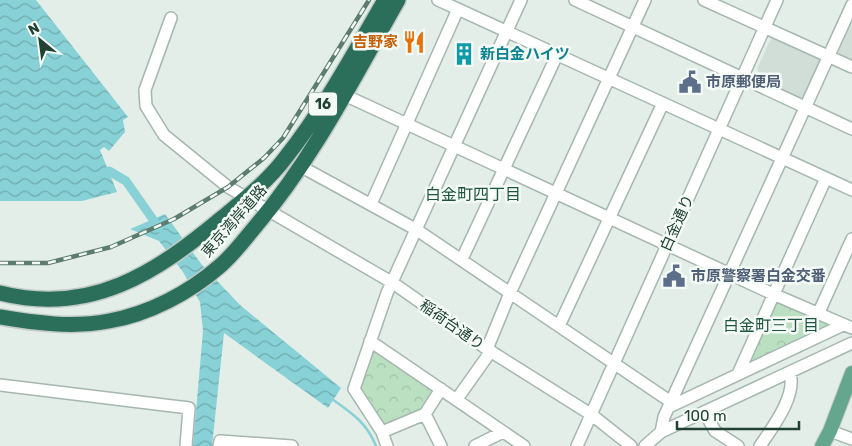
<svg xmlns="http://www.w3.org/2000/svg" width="852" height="446" viewBox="0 0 852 446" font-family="Rubik,'Noto Sans JP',sans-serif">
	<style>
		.built { fill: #d1ded7 }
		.park { fill: url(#park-crowns) }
		.water { fill: url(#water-waves) }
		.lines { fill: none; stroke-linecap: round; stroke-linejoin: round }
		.stream { stroke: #88d1d6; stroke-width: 2.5 }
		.canal { stroke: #88d1d6; stroke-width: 9 }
		.minor-casing { stroke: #a5b7af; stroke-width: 14 }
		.major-casing { stroke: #c1cac6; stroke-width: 16 }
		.highway-casing { stroke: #c1cac6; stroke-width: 18 }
		.minor { stroke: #fff; stroke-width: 11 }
		.major { stroke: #65a68f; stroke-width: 14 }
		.highway { stroke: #2b6f5b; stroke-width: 15 }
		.rail-casing { stroke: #5c7c70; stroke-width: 4.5 }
		.rail { stroke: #f4faf6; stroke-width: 2.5; stroke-dasharray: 8; stroke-linecap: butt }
		.labels { text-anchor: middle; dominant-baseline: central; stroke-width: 5; stroke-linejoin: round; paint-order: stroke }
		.shield { fill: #f4faf6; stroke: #60786f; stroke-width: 1 }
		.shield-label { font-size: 14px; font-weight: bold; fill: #214135 }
		.food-label { font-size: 15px; font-weight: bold; fill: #c56008; stroke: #f4faf6; text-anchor: end }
		.culture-label { font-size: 15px; font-weight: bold; fill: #0d838f; stroke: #f4faf6; text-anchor: start }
		.service-label { font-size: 15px; font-weight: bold; fill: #4e5e75; stroke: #f4faf6; text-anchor: start }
		.street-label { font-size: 15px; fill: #214135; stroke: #f4faf6 }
		.neighbourhood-label { font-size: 16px; fill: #1c5441; stroke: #f4faf6 }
	</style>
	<defs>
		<pattern id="park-crowns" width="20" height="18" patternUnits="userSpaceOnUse" patternTransform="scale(1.25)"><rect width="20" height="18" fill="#bbe0c1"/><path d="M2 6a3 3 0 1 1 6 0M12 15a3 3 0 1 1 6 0" fill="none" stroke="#a0c1a6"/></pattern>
		<pattern id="water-waves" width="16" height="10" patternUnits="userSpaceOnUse" patternTransform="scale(1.25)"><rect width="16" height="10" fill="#88d1d6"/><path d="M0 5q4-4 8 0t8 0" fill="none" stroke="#6fabae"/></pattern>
	</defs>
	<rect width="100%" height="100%" fill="#e3eee8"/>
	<path class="built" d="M851 22 852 23V63L839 57 838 50Z
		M772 36 822 59 807 95 799 98 762 79 757 69Z"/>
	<path class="park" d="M773 294 843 325 738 374Z
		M370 341 441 389 425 414 382 432 354 389Z"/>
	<path class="water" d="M0 0H36L128 117 123 120 125 132 109 151 104 147 100 150 117 192 82 201H0Z
		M165 214 202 265 240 305 341 388 328 408 224 333 212 446H193L203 331 200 302 183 272 159 241 130 229Z"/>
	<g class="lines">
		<path class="stream" d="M332 399C352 413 367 423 376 446"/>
		<path class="canal" d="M109 171 126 181 159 228"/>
		<defs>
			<path id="minor" d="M438 0 852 190
				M575 0 852 129
				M704 0 852 67
				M171 18 145 90 146 106 164 135 228 187 393 283 487 349 592 415 631 446
				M338 92 773 294 852 328
				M300 166 417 230 671 402
				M371 204 458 9
				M462 259 557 55
				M819 312 852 239
				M559 326 663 103
				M370 341 524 446
				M487 349 510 293 645 0
				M738 374 826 178
				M0 385 189 408 186 446
				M457 399 491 351
				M669 407 843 325
				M705 413 715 431 738 446
				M425 414 441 446
				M830 431 852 439
				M382 432 425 414 441 389
				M661 432 664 417 852 5
				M219 446 220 441 292 446
				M387 446 382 432 354 389 387 293 521 0
				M475 446 503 432
				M577 446 777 0
				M645 446 661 432 852 343
				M760 446C772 428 797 396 790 373"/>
			<path id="major" d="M822 446 830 431 852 373"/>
			<path id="highway" d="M0 293C91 316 156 273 223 217 245 199 269 180 286 157 324 109 354 53 385 0
				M0 317C35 323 73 328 109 321 149 314 189 293 220 266 233 255 244 240 255 227 313 159 354 77 398 0"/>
		</defs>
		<use href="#minor" class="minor-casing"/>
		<use href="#major" class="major-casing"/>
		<use href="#highway" class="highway-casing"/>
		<use href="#minor" class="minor"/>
		<use href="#major" class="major"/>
		<use href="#highway" class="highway"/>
		<defs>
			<path id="rail" d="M0 263H48L111 247 174 219 228 187 264 158 283 138 369 0"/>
		</defs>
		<use href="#rail" class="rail-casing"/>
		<use href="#rail" class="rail"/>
	</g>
	<defs>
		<symbol id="restaurant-bare" viewBox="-9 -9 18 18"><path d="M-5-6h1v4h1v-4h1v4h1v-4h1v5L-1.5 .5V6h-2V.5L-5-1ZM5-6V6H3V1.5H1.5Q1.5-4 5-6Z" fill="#e8710a" stroke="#f4faf6" stroke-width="2.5" paint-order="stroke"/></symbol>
		<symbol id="building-bare" viewBox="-9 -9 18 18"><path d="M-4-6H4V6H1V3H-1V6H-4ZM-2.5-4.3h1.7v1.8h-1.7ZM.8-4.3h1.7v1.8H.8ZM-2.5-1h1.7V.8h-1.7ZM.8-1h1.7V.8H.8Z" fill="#0f9aa8" stroke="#f4faf6" stroke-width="2.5" paint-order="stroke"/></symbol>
		<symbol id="civic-bare" viewBox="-9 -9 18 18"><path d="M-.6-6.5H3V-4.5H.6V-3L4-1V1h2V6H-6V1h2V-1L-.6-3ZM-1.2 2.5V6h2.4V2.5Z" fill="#5c6f8a" stroke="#f4faf6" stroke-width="2.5" paint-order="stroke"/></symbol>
	</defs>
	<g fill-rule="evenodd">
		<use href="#restaurant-bare" x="398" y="26" width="32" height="32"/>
		<use href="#building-bare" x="448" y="38" width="32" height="32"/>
		<use href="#civic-bare" x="674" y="66" width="32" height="32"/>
		<use href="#civic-bare" x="658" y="260" width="32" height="32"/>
	</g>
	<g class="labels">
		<rect class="shield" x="309" y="92.5" width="28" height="23" rx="4"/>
		<g class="shield-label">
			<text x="323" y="104">16</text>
		</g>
		<g class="food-label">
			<text x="398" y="42">吉野家</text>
		</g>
		<g class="culture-label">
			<text x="480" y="54">新白金ハイツ</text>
		</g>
		<g class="service-label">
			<text x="706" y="82">市原郵便局</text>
			<text x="691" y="276">市原警察署白金交番</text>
		</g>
		<g class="street-label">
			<text transform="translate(234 221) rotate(-49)">東京湾岸道路</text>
			<text transform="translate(677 223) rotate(-66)">白金通り</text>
			<text transform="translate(452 325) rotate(35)">稲荷台通り</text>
		</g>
		<g class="neighbourhood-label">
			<text x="473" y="194">白金町四丁目</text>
			<text x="771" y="325">白金町三丁目</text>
		</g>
	</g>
	<g transform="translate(40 40) rotate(331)" stroke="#f4faf6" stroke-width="4" paint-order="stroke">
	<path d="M0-4L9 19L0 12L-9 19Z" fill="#214135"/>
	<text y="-8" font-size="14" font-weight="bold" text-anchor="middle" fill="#214135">N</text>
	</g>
	<path d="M677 421v8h122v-8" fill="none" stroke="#214135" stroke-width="2.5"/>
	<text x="684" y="421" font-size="15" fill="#214135" stroke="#f4faf6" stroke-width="4" paint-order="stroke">100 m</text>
</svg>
